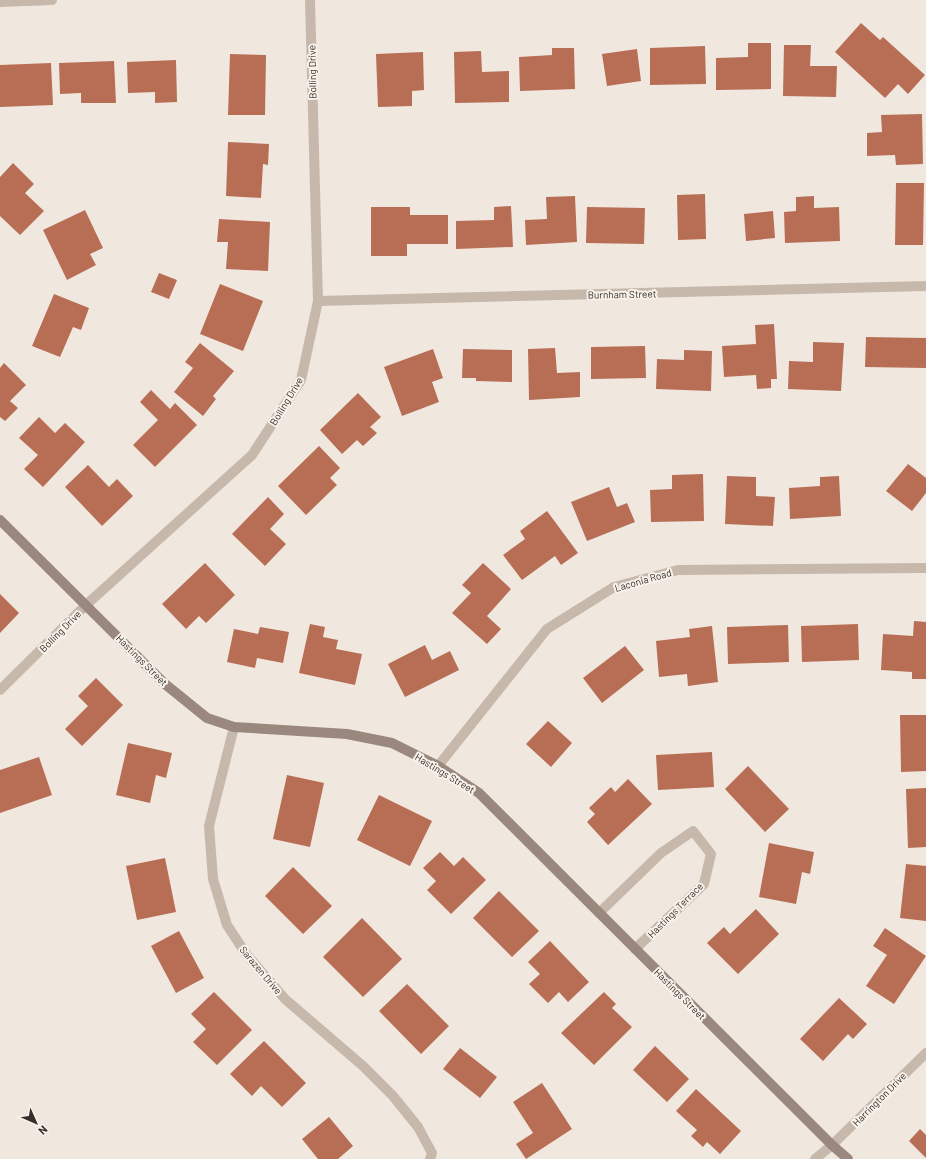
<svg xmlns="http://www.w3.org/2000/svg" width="926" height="1159" viewBox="0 0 926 1159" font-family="Barlow,sans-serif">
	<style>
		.building { fill: #b86d55 }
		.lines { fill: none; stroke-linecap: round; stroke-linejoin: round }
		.street { stroke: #c7b8ac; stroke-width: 10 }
		.secondary { stroke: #9a887e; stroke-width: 10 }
		.labels { text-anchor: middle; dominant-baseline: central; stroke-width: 4; stroke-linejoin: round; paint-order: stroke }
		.street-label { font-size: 10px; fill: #362e2a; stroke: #f8f2eb }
	</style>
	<rect width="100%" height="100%" fill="#f0e8df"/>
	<path class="building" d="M861 23 880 40 883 37 925 75 908 94 898 84 885 98 835 52Z
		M748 43H771V89L716 90V58L748 57Z
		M784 45H811L810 66H837L836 97 783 96Z
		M705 46 706 84 650 85V48Z
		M552 48H574L575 89 520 91 519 57 552 55Z
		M637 49 641 81 607 86 602 54Z
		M481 51 482 72 509 71V102L455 103 454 52Z
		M423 52 424 90 412 91V106L378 107 376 54Z
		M230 54 266 55 265 115H228Z
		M176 60 177 102 155 103V92L128 93 127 62Z
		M114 61 116 103H81V93L60 94 59 63Z
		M51 63 53 105 0 107V65Z
		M922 114 923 164 896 165 895 155 867 156V133L882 132 881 115Z
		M228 142 269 144 268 165 263 164 261 198 226 196Z
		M13 163 34 184 25 193 44 211 20 235 0 216V177Z
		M896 183H924L923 245H895Z
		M705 194 706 239 678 240 677 195Z
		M575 196 577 242 526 245 525 220 547 219 546 197Z
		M814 196V208L839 207 840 241 785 243 784 212 796 211V197Z
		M511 206 513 247 456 249V221L494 220V207Z
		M371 207H410V215H448V244H407V256H371Z
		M587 207 645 208 644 244 586 243Z
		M85 210 103 248 90 254 96 265 67 280 43 230Z
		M773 211 775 238 746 241 744 214Z
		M219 219 270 222 268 271 226 269 228 242H217Z
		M159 273 177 280 169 299 151 292Z
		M220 284 263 301 243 351 200 334Z
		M54 294 89 308 81 330 73 327 60 357 32 346Z
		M774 324 777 379H771V388L757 389 756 375 724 377 722 346 756 344 755 325Z
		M866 337 926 338V368L865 367Z
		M813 342 844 343 841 391 788 389 789 361 813 362Z
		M200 343 234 371 213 396 216 399 203 416 174 392 193 368 185 362Z
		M645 346 646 378 591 379V347Z
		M555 348 557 373 580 372V397L529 400 528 349Z
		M433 349 443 378 432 382 439 402 402 416 384 367Z
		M463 349 512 350V382L476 381V378H462Z
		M684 350 712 351 711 391 656 389 657 359 684 360Z
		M4 363 26 385 10 401 18 408 5 421 0 417V368Z
		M151 390 170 409 175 403 197 425 155 467 133 445 158 420 140 402Z
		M358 393 381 417 370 427 377 433 363 446 357 440 342 454 320 430Z
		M39 417 55 433 65 423 85 442 43 487 24 469 38 455 19 438Z
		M319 446 340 468 330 478 337 485 306 515 278 486Z
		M908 464 926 478V493L912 511 886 491Z
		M88 465 109 487 117 479 133 496 102 526 65 487Z
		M703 474 704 521 651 522 650 490 672 489V475Z
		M727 476 756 477V496L775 497 773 526 725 524Z
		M839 476 841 516 790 519 789 488 820 486V477Z
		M609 487 617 507 627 503 635 522 587 541 571 502Z
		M268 497 284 514 270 529 286 544 265 566 232 534Z
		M547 511 578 553 561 565 555 556 522 580 503 555 525 539 520 531Z
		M205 563 235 595 206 623 199 616 186 629 162 604Z
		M483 563 511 589 487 616 501 629 487 644 452 613 471 593 462 585Z
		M0 594 19 613 0 633Z
		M914 621 926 622V679H912V672L881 670 883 634 913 636Z
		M310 624 325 627 323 637 338 640 336 649 362 654 355 685 299 673Z
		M858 624 859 660 802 662 801 626Z
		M788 625 789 662 728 664 727 627Z
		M712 626 718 682 688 686 687 674 659 677 656 641 690 637 689 629Z
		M260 627 289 632 283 663 257 658 255 668 227 662 234 629 258 634Z
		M425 645 432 660 450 651 459 670 405 697 388 664Z
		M625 646 644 670 602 703 583 678Z
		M96 678 123 705 82 746 65 729 88 706 78 696Z
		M900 715H926V771L901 772Z
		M548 721 572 743 551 767 526 744Z
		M128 743 172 753 166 778 156 775 150 803 116 795Z
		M712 752 714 787 658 790 656 755Z
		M39 757 52 795 0 813V770Z
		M748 766 789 809 765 832 725 789Z
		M287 775 324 783 310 847 273 839Z
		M628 779 652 804 608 845 587 822 595 814 589 808 611 787 615 792Z
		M926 788V847L908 848 906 789Z
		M379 795 432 821 410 866 357 840Z
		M769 843 814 852 810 874 802 872 796 904 759 897Z
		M440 852 454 866 463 857 486 880 451 914 427 890 436 881 423 868Z
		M165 858 176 912 137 920 126 866Z
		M906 864 926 866V921L900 918Z
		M293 867 332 906 303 934 265 896Z
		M499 891 539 931 512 957 473 918Z
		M756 909 779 934 738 974 707 943 724 927 730 934Z
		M362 918 402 959 363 997 323 957Z
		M885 928 926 956 894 1004 866 986 887 955 873 946Z
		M179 931 204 978 176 993 151 946Z
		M550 941 589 982 568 1002 559 992 548 1003 529 984 540 974 528 962Z
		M407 984 449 1026 421 1054 379 1011Z
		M214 992 252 1030 217 1065 193 1042 206 1029 191 1014Z
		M604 992 616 1004 612 1008 632 1027 594 1065 561 1033Z
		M839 998 867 1024 853 1039 848 1034 823 1061 800 1039Z
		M264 1041 306 1083 282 1107 261 1086 252 1096 230 1074Z
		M655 1046 689 1079 667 1102 633 1070Z
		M460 1048 497 1077 480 1098 443 1069Z
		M542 1083 572 1129 526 1159 516 1144 533 1133 513 1102Z
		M696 1089 741 1131 720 1154 707 1142 703 1147 691 1136 697 1130 676 1111Z
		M329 1117 353 1146 338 1159H318L302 1139Z
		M920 1129 926 1135V1158L909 1141Z"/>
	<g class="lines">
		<path class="street" d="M0 2 52 0
			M318 301 926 286
			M0 690 86 605 252 455 301 380 318 301 310 0
			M234 727 209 826 213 879 227 925 246 954 285 999 363 1066 393 1096 418 1127 432 1153 430 1159
			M438 766 547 629 614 587 678 570 926 568
			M599 913 661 853 693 831 711 854 704 884 635 949
			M815 1159 832 1145 926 1053"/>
		<path class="secondary" d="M0 520 165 684 207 718 234 727 347 734 392 743 438 766 479 793 832 1145 848 1159"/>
	</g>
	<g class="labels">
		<g class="street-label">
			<text transform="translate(312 72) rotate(-91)">Bolling Drive</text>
			<text transform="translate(622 294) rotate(-1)">Burnham Street</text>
			<text transform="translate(286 401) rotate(-59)">Bolling Drive</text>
			<text transform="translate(643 580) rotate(-16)">Laconia Road</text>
			<text transform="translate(60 631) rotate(-45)">Bolling Drive</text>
			<text transform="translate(142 660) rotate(45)">Hastings Street</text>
			<text transform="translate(445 773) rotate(31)">Hastings Street</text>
			<text transform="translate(675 910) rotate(-45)">Hastings Terrace</text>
			<text transform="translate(261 970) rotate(50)">Sarazen Drive</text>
			<text transform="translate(680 994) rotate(45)">Hastings Street</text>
			<text transform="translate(879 1099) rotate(-45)">Harrington Drive</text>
		</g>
	</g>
	<g transform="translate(36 1123) rotate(135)" stroke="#f8f2eb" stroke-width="3" paint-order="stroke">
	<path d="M0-3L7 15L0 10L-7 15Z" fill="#362e2a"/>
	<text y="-6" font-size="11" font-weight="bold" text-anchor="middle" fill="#362e2a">N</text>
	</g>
</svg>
